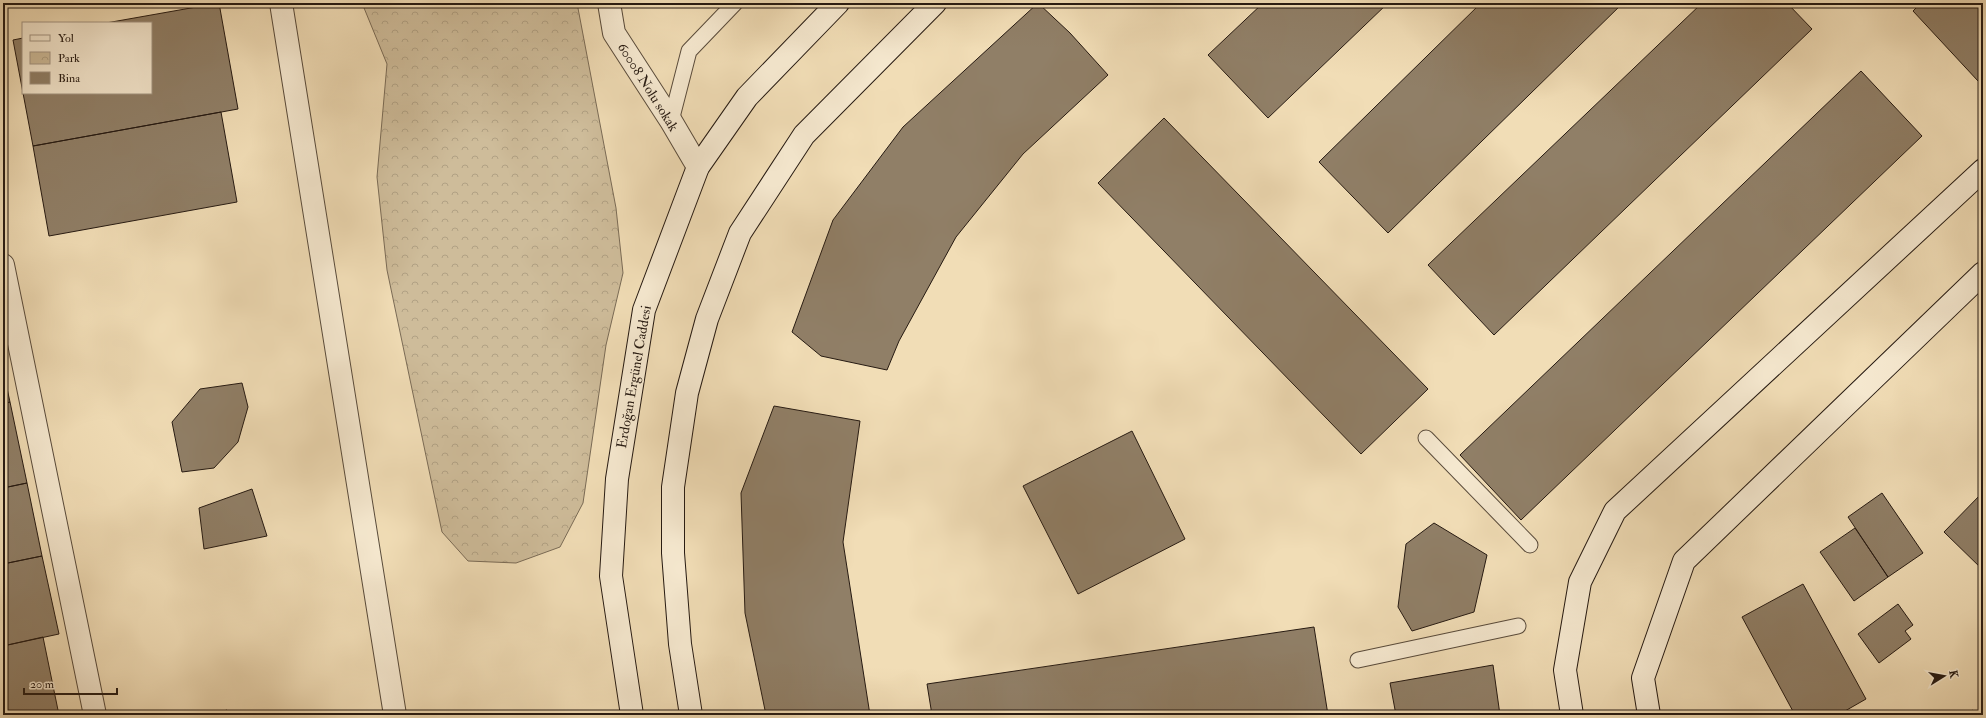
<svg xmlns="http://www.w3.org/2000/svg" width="1986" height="718" viewBox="0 0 1986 718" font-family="'IM FELL Double Pica',serif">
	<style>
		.park { fill: url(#park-crowns); stroke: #7a6b56 }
		.building { fill: #907f67; stroke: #261a12 }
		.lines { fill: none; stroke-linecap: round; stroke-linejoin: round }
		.lane-casing { stroke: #594b3b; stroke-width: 17 }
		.street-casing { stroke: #594b3b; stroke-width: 24 }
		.secondary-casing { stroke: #261a12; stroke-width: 24 }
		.lane { stroke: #f6e9d0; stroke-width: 15 }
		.street { stroke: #f6e9d0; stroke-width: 22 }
		.secondary { stroke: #f6e9d0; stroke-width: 22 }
		.labels { text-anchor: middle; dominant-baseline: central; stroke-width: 3; stroke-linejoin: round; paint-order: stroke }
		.street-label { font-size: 14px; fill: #261a12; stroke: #f6e9d0 }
	</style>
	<defs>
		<pattern id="park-crowns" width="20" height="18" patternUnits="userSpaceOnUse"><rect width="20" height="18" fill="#cebc9a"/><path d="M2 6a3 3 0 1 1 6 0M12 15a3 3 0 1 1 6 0" fill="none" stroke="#b1a184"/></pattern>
	</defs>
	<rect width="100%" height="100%" fill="#f1ddb6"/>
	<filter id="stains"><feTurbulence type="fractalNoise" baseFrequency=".005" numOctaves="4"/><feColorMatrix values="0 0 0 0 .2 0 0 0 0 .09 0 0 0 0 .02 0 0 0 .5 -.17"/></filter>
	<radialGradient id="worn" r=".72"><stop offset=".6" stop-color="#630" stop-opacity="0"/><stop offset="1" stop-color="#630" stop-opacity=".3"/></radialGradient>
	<path class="park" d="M362 3H577L616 208 623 273 606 345 583 503 560 547 516 563 468 561 442 532 387 270 377 177 387 64Z"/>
	<path class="building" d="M219 3 238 109 33 146 13 40 23 38V93H151V23H106Z
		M1038 3 1070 33 1108 75 1023 154 956 237 899 341 887 370 821 356 792 332 833 220 903 127Z
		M1263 3H1388L1268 118 1208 55Z
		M1481 3H1623L1388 233 1319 162Z
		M1702 3H1787L1812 29 1494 335 1428 265Z
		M1921 3H1983V76L1978 81 1913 11Z
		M1861 71 1922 136 1521 520 1460 455Z
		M221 112 237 202 49 236 33 146Z
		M1164 118 1428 389 1361 454 1098 183Z
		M3 370 10 402 3 404Z
		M242 383 248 407 238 442 214 468 182 472 172 422 200 389Z
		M10 402 27 483 3 488V404Z
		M774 406 860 421 843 542 870 715H766L745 613 741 493Z
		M1132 431 1185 539 1078 594 1023 486Z
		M27 483 42 556 3 564V488Z
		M252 489 267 536 204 549 199 508Z
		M1983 492V570L1944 532Z
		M1882 493 1923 553 1888 577 1848 517Z
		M1434 523 1487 555 1474 612 1412 631 1398 607 1406 544Z
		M1855 528 1888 577 1854 601 1820 552Z
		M42 556 59 634 3 646V564Z
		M1803 584 1866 699 1838 715H1795L1742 617Z
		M1898 604 1913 625 1905 631 1911 639 1879 663 1858 634Z
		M1314 627 1328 715H932L927 684Z
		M43 637 59 715H3V646Z
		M1493 665 1500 715H1396L1390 683Z
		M227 710 228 715H210Z
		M1973 710 1976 715H1965Z"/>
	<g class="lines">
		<defs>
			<path id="lane" d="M671 121 689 51 735 3
				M1426 438 1530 545
				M1358 660 1518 626"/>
			<path id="street" d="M281 3 395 715
				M609 3 614 33 671 121 698 167
				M3 265 95 715"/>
			<path id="secondary" d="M632 715 611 576 617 479 644 310 698 167 747 97 838 3
				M691 715 680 644 673 553V487L687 393 707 319 740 233 804 135 935 3
				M1572 715 1565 670 1580 582 1615 511 1983 170
				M1649 715 1643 678 1684 561 1983 273"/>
		</defs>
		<use href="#lane" class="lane-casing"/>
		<use href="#street" class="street-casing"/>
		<use href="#secondary" class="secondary-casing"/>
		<use href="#lane" class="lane"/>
		<use href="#street" class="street"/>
		<use href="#secondary" class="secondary"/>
	</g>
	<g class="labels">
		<g class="street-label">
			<text transform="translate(648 87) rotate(58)">60008 Nolu sokak</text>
			<text transform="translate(634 377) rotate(-80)">Erdoğan Ergünel Caddesi</text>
		</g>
	</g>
	<rect width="1986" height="718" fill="none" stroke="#f1ddb6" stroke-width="16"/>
	<rect x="4" y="4" width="1978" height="710" fill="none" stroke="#261a12" stroke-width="2"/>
	<rect x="8" y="8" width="1970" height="702" fill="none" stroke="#261a12"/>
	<rect x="22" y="22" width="130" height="72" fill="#f6e9d0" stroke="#a39684"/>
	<rect x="30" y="35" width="20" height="6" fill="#f6e9d0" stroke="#a39684"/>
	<text x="58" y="42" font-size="12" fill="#261a12">Yol</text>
	<rect x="30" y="52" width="20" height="12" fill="url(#park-crowns)" stroke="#a39684"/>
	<text x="58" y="62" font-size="12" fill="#261a12">Park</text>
	<rect x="30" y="72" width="20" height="12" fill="#907f67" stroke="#a39684"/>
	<text x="58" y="82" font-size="12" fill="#261a12">Bina</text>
	<g transform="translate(1944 676) rotate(79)" stroke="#f6e9d0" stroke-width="3" paint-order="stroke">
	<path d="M0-3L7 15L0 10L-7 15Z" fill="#261a12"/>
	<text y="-6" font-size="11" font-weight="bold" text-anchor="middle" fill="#261a12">K</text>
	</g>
	<path d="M24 688v6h93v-6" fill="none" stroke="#261a12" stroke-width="2"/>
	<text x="30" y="688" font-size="12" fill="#261a12" stroke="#f6e9d0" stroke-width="3" paint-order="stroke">20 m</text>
	<rect width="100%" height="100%" filter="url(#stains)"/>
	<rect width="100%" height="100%" fill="url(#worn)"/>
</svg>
